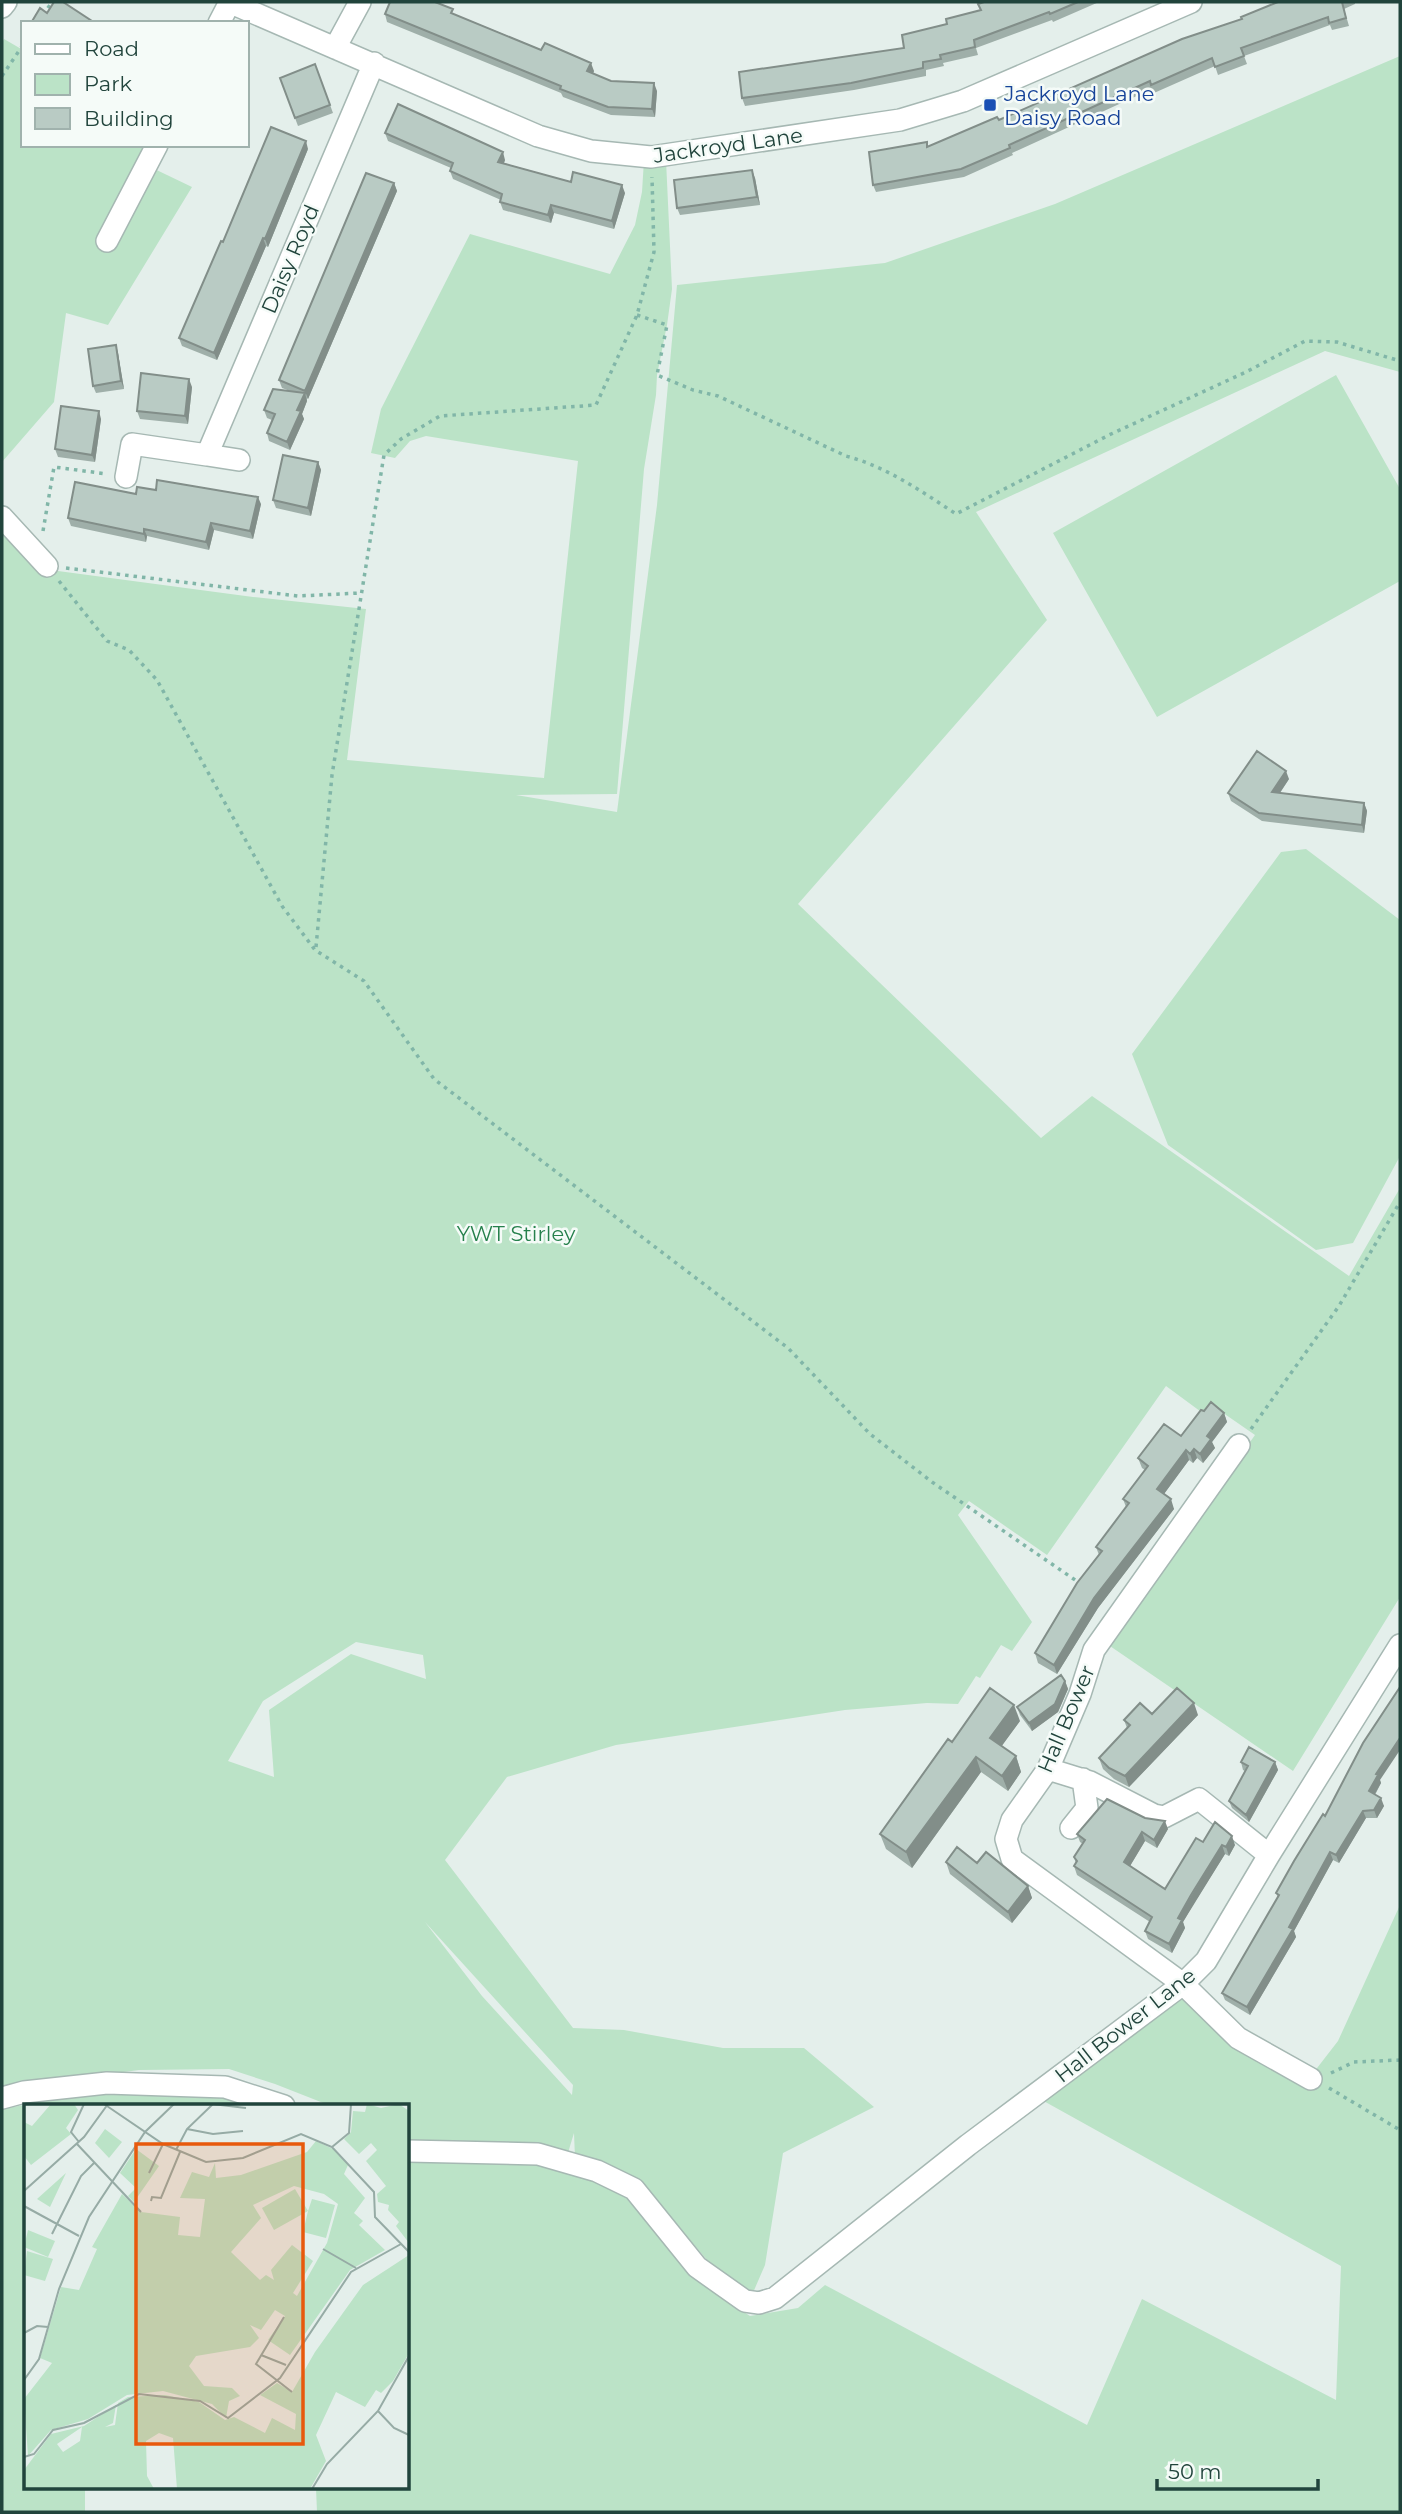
<svg xmlns="http://www.w3.org/2000/svg" width="1402" height="2514" viewBox="0 0 1402 2514" font-family="Montserrat,sans-serif">
	<style>
		.green { fill: #bbe3c7; fill-rule: evenodd }
		.lines { fill: none; stroke-linecap: round; stroke-linejoin: round }
		.minor-casing { stroke: #a6b8b3; stroke-width: 24 }
		.path { stroke: #81b6a8; stroke-width: 3.5; stroke-dasharray: 3.5 5; stroke-linecap: butt }
		.minor { stroke: #fff; stroke-width: 21 }
		.wall { fill: #9fafa9 }
		.shaded-wall { fill: #828e89 }
		.building { fill: #b9cbc4; stroke: #828e89; stroke-width: 2 }
		.transit-dot { fill: #1a4fb4; stroke: #f5fbf8; stroke-width: 2.5 }
		.labels { text-anchor: middle; dominant-baseline: central; stroke-width: 5; stroke-linejoin: round; paint-order: stroke }
		.transit-label { font-size: 21px; fill: #164399; stroke: #f5fbf8; text-anchor: start }
		.street-label { font-size: 21px; fill: #21443c; stroke: #f5fbf8 }
		.park-label { font-size: 21px; fill: #26804c; stroke: #f5fbf8 }
		.inset-road { fill: none; stroke: #96aba5; stroke-width: 2 }
		.view { fill: #e8590c; fill-opacity: 0.15; stroke: #e8590c; stroke-width: 3.5 }
		.inset-edge { fill: none; stroke: #21443c; stroke-width: 3.5 }
	</style>
	<rect width="100%" height="100%" fill="#e4efeb"/>
	<path class="green" d="M4 39 23 50V145H151L142 163 192 187 108 325 66 313 54 402 2 462V43Z
		M1400 56V372L1325 351 976 512 1047 620 798 904 1041 1138 1092 1096 1349 1276 1400 1188V1597L1293 1771 1107 1644 1255 1435 1216 1408 1208 1417 1166 1386 1047 1555 969 1501 958 1515 1032 1622 1012 1651 1001 1645 980 1678 976 1676 958 1704 927 1703 845 1710 616 1745 507 1777 445 1860 573 2028 624 2030 723 2048H804L874 2107 783 2153 765 2265 752 2295 707 2260 640 2181 575 2158 574 2133 567 2156 408 2140V2106H331L275 2084 229 2069 139 2070 2 2088V524L43 569 253 597 366 609 347 760 544 778 578 461 426 436 410 441 395 458 371 453 381 409 470 234 610 274 635 225 642 192 644 160H666L672 289 667 325 657 375 656 395 644 469 617 794 516 795 617 812 657 505 677 285 885 263 1055 204ZM356 1642 423 1655 426 1679 351 1654 269 1710 274 1777 228 1761 263 1701ZM425 1922 573 2085 572 2095 482 1996Z
		M1336 375 1400 489V581L1157 717 1053 533Z
		M1306 849 1400 920V1156L1353 1243 1316 1250 1168 1145 1132 1054 1281 852Z
		M1400 1905V2512H317L316 2488H408V2158C479 2160 560 2152 622 2194 655 2217 674 2254 702 2281 715 2294 734 2305 750 2316L798 2308 825 2285 1087 2425 1142 2299 1336 2400 1341 2266 1040 2099 1182 1998 1307 2081 1338 2041Z
		M95 2092C149 2093 208 2087 259 2106H26V2488H85V2512H2V2109Z"/>
	<g class="lines">
		<defs>
			<path id="minor" d="M229 2 538 136 591 151 651 157 900 120 963 101 1191 2
				M2 7 6 2
				M219 23 230 2
				M335 48 360 2
				M107 241 157 145
				M207 455 239 460
				M126 477 132 444 207 455 374 63
				M2 517 47 566
				M1239 1445 1094 1650 1080 1694 1048 1769 1012 1820 1006 1839 1012 1859 1183 1984 1238 2038 1311 2079
				M1048 1769 1090 1782 1154 1815 1164 1817 1199 1799 1269 1855
				M1071 1828 1087 1808 1083 1779
				M2 2098 24 2092 107 2083 225 2087 284 2106
				M408 2151 538 2154 597 2171 634 2189 697 2267 745 2301 759 2303 775 2298 968 2145 1183 1984 1206 1961 1269 1855 1400 1645"/>
		</defs>
		<use href="#minor" class="minor-casing"/>
		<path class="path" d="M43 15 52 2
			M2 76 23 45
			M637 315 667 325 657 375 693 390 718 396 846 456C887 467 921 491 956 514L1109 435 1246 372 1305 341 1337 342 1400 361
			M43 531 54 467 107 474
			M66 568 298 596 360 593
			M59 581 107 641 129 650 157 680 282 906 315 950 364 981 434 1079 788 1348 870 1434 932 1482 1081 1584
			M316 947 332 775 384 455 401 439 440 416 596 405 637 315 654 252 652 177
			M1251 1429 1339 1306 1400 1202
			M1331 2073 1354 2062 1400 2060
			M1329 2088 1400 2130"/>
		<use href="#minor" class="minor"/>
	</g>
	<path class="wall" d="M984 2H1099L1053 22 1052 20 976 48 978 55 943 63 944 66 926 70V76L854 90 745 106 742 98 904 48 947 24 981 10Z
		M1278 2H1355V4L1344 9 1349 26 1332 30 1330 25 1244 56 1247 64 1218 75 1215 66 1154 93 1152 89 1012 153 1013 155 964 177 876 192 873 185 927 142 928 146 999 120 1242 19Z
		M385 14H454L594 71 593 74 611 81 657 91 655 117 611 115 563 97 561 93 387 22Z
		M315 64 333 113 298 126 280 78Z
		M385 133 505 160 504 163 571 182 625 193 614 229 554 213 551 223 503 210 500 202 501 200 453 179 450 171 451 168 388 141Z
		M308 149 268 247 266 246 217 360 182 346 179 338 223 242Z
		M755 178 760 205 680 215 677 208Z
		M394 183 397 191 308 399 307 398V401L302 414 304 419 290 450 269 441 267 433 272 420 267 418 264 410 290 391 282 388 279 380Z
		M118 353 124 389 96 393 93 386Z
		M192 387 188 424 140 419 137 411Z
		M101 419 95 462 58 457 55 449Z
		M318 462 321 470 311 516 276 508 273 500Z
		M156 490 261 504 253 539 214 530 209 550 147 536 146 542 71 526 68 518 136 494Z
		M1289 779 1280 793 1364 803 1367 811 1364 833 1262 821 1231 801 1228 793Z
		M1204 1411 1224 1413 1227 1422 1212 1442 1215 1448 1203 1463 1197 1458 1193 1463 1189 1460 1164 1494 1174 1509 1098 1608 1057 1674 1038 1663 1035 1653 1099 1555 1096 1547 1126 1507 1123 1499 1145 1470 1142 1468 1138 1458 1181 1436Z
		M1065 1681 1068 1689 1058 1712 1032 1731 1020 1715 1017 1707Z
		M1152 1714 1198 1715 1129 1787 1114 1779 1103 1769 1099 1758 1127 1728 1124 1720Z
		M1020 1721 1001 1746 1016 1756 1021 1772 1008 1791 981 1772 912 1868 886 1849 880 1834 952 1742Z
		M1241 1762H1275L1278 1770 1249 1822 1232 1808 1229 1801 1245 1771 1243 1770Z
		M1380 1780 1381 1783 1375 1795 1384 1806 1377 1818H1366L1339 1863 1333 1860 1294 1931 1296 1937 1250 2015 1225 2000 1222 1993 1278 1898 1276 1893 1325 1816Z
		M1168 1829 1157 1848 1145 1841 1130 1866 1165 1889 1203 1842 1235 1845 1229 1856 1225 1854 1194 1903 1183 1922 1185 1928 1172 1953 1148 1939 1145 1931 1150 1922 1077 1875 1074 1866 1076 1864 1074 1857 1083 1844 1080 1842 1077 1834Z
		M946 1862 977 1863 1028 1886 1032 1898 1012 1923 950 1874Z"/>
	<path class="shaded-wall" d="M591 63 594 71 590 79 587 71Z
		M654 83 657 91 655 117 652 109Z
		M306 141 308 149 268 247 265 239Z
		M503 152 505 160 501 170 498 162Z
		M752 170 755 178 760 205 757 197Z
		M394 183 397 191 308 399 305 391Z
		M622 185 625 193 614 229 612 221Z
		M551 205 554 213 551 223 548 215Z
		M263 238 266 246 217 360 214 353Z
		M116 345 118 353 124 389 121 381Z
		M189 379 192 387 188 424 185 416Z
		M305 393 307 401 302 414 304 419 290 450 287 442 297 410Z
		M99 411 101 419 95 462 92 455Z
		M318 462 321 470 311 516 308 508Z
		M258 497 261 504 253 539 250 531Z
		M211 523 214 530 209 550 206 542Z
		M144 529 147 536 146 542 144 534Z
		M1286 771 1289 779 1275 800 1272 792Z
		M1364 803 1367 811 1364 833 1362 825Z
		M1224 1413 1227 1422 1212 1442 1215 1448 1203 1463 1200 1454 1207 1436Z
		M1194 1449 1197 1458 1193 1463 1190 1454Z
		M1186 1450 1189 1460 1161 1498 1157 1489Z
		M1171 1499 1174 1509 1098 1608 1057 1674 1054 1665 1094 1598Z
		M1065 1681 1068 1689 1058 1712 1032 1731 1029 1723Z
		M1194 1703 1198 1715 1129 1787 1125 1776Z
		M1014 1705 1020 1721 996 1754 990 1738Z
		M1400 1738V1750L1380 1780 1381 1783 1372 1799 1369 1791 1376 1774Z
		M1016 1756 1021 1772 1008 1791 1002 1776Z
		M976 1757 981 1772 912 1868 906 1852Z
		M1275 1762 1278 1770 1249 1822 1246 1815Z
		M1381 1798 1384 1806 1377 1818 1374 1810Z
		M1363 1811 1366 1818 1339 1863 1336 1855Z
		M1165 1821 1168 1829 1157 1848 1154 1840Z
		M1142 1832 1145 1841 1127 1871 1124 1862Z
		M1232 1836 1235 1845 1229 1856 1226 1847Z
		M1222 1845 1225 1854 1183 1922 1185 1928 1172 1953 1169 1944 1178 1918Z
		M1330 1852 1333 1860 1294 1931 1296 1937 1250 2015 1247 2007 1289 1927Z
		M1028 1886 1032 1898 1012 1923 1008 1912Z"/>
	<path class="building" d="M54 2H63L95 23H31L40 8 47 13Z
		M390 2H435L453 9 451 13 541 50 545 43 591 63 587 71 611 81 654 83 652 109 608 107 560 89 561 86 385 14Z
		M984 2H1078L1050 14 1049 12 974 40 975 47 940 55 941 59 923 62V68L851 83 742 98 739 72 904 48 902 35 947 24 946 19 981 10 978 4Z
		M1278 2H1342L1346 18 1329 23 1328 17 1241 48 1244 56 1215 67 1212 58 1151 85 1150 81 1009 145 1010 148 961 169 873 185 869 152 927 142V147L997 117 999 120 1182 39 1242 19 1241 17Z
		M315 64 330 105 295 118 280 78Z
		M398 104 503 152 498 162 571 182 573 172 622 185 612 221 551 205 548 215 500 202 502 194 450 171 453 163 385 133Z
		M271 127 306 141 265 239 263 238 214 353 179 338 221 241 223 242Z
		M752 170 757 197 677 208 674 180Z
		M366 173 394 183 305 391 279 380Z
		M116 345 121 381 93 386 88 349Z
		M141 373 189 379 185 416 137 411Z
		M273 389 305 393 297 410 301 411 287 442 267 433 275 414 264 410Z
		M61 406 99 411 92 455 55 449Z
		M283 455 318 462 308 508 273 500Z
		M157 480 258 497 250 531 211 523 206 542 144 529V534L68 518 75 482 136 494 137 487 156 490Z
		M1257 751 1286 771 1272 792 1364 803 1362 825 1259 813 1228 793Z
		M1211 1402 1224 1413 1207 1436 1211 1439 1200 1454 1194 1449 1190 1454 1186 1450 1157 1489 1171 1499 1094 1598 1054 1665 1035 1653 1077 1583 1102 1551 1096 1547 1129 1503 1123 1499 1148 1466 1138 1458 1164 1424 1181 1436 1201 1410 1204 1411Z
		M1061 1675 1065 1681 1055 1704 1029 1723 1017 1707Z
		M1400 1687V1738L1376 1774 1378 1775 1369 1791 1381 1798 1374 1810 1363 1811 1336 1855 1330 1852 1289 1927 1293 1929 1247 2007 1222 1993 1279 1895 1276 1893 1294 1861 1323 1814 1325 1816 1363 1743Z
		M990 1688 1014 1705 990 1738 1016 1756 1002 1776 976 1757 906 1852 880 1834 948 1739 952 1742Z
		M1177 1688 1194 1703 1125 1776 1109 1768 1099 1758 1130 1725 1124 1720 1140 1703 1152 1714Z
		M1249 1747 1275 1762 1246 1815 1229 1801 1248 1766 1241 1762Z
		M1107 1799 1145 1818 1165 1821 1154 1840 1142 1832 1124 1862 1165 1889 1196 1838 1203 1842 1215 1822 1232 1836 1226 1847 1222 1845 1191 1895 1178 1918 1182 1920 1169 1944 1145 1931 1152 1917 1074 1866 1077 1861 1074 1857 1085 1840 1077 1834Z
		M957 1847 977 1863 986 1852 1028 1886 1008 1912 946 1862Z"/>
	<rect class="transit-dot" x="983" y="98" width="14" height="14" rx="3.5"/>
	<g class="labels">
		<g class="transit-label">
			<text x="1004" y="93">Jackroyd Lane<tspan x="1004" dy="24">Daisy Road</tspan></text>
		</g>
		<g class="street-label">
			<text transform="translate(728 145) rotate(-8)">Jackroyd Lane</text>
			<text transform="translate(290 259) rotate(-67)">Daisy Royd</text>
			<text transform="translate(1066 1719) rotate(-67)">Hall Bower</text>
			<text transform="translate(1125 2025) rotate(-38)">Hall Bower Lane</text>
		</g>
		<g class="park-label">
			<text x="516" y="1233">YWT Stirley</text>
		</g>
	</g>
	<g transform="translate(24 2104)">
		<rect width="385" height="385" fill="#e4efeb"/>
		<path d="M27 0H50L54 6 42 24 47 30 7 61 0 52V18L8 22ZM343 0 357 4 375 0 385 7V139L372 122 375 118 364 106 365 101 354 98 353 90 362 82 342 57 353 46 347 39 335 50 320 35 327 28 329 7 341 8ZM81 25 98 38 85 54 71 39ZM292 37 309 45 324 61 320 70 341 94 330 109 339 117 335 121 361 146 326 166 266 251 244 236 261 212 251 206 237 226 226 221 235 234 226 243 172 252 165 262 180 282 208 284 216 292 205 297 202 314 188 300 139 287 103 291 64 315 27 326 4 352 0 295 28 259 16 254 37 183 55 186 73 145 68 143 98 90 117 108 156 113 154 131 176 133 181 95 156 94 168 68 185 73 191 59 192 74 217 71 283 48ZM270 82 300 90 314 100 303 139 273 192 269 189 289 157 268 141 247 166 250 176 242 171 236 176 207 148 237 114 229 101ZM112 45 135 62 110 98 104 92 112 84 96 69ZM42 69 26 103 13 95ZM271 85 284 107 288 95 311 101 302 134 279 128 284 107 250 126 238 104ZM4 126 31 137 24 153 0 143ZM3 147 29 155 21 177 0 171ZM385 151V249L369 277 357 289 352 286 341 303 312 288 292 331 302 357 286 385H153L149 334 135 329 122 337 123 372 130 385H0V366L27 330 60 322 92 301 89 319 81 323 91 321 94 299 104 293 141 291 175 298 201 316 210 313 241 329 248 314 271 326 272 310 236 291 253 279 268 288 291 248 339 181ZM58 323 56 337 39 348 33 340Z" fill="#bbe3c7" fill-rule="evenodd"/>
		<path class="inset-road" d="M80 0 139 40 182 58 219 54 277 30 308 43 350 88 351 113 385 148M188 0 222 4M163 25 189 30 219 27M55 38 47 28 60 0M53 40 117 108M308 43 325 29 327 0M152 46 163 25 189 0M125 69 139 40M0 87 60 33 84 0M127 97 128 93 137 94 156 48M0 102 55 132M28 130 57 72 71 58M299 145 332 164M260 213 232 260 268 288M0 229 13 222 24 223M237 251 262 261M0 276 15 255 35 185 65 113 121 28 150 0M354 307 370 324 385 331M0 353 10 350 29 326 60 319 115 290 176 297 204 314 256 274 327 168 377 140M288 385 303 360 354 307 385 252"/>
		<path class="view" d="M112 40H279V340H112Z"/>
		<rect width="385" height="385" class="inset-edge"/>
	</g>
	<rect width="1402" height="2514" fill="none" stroke="#21443c" stroke-width="7"/>
	<rect x="21" y="21" width="228" height="126" fill="#f5fbf8" stroke="#a0b2ad" stroke-width="2"/>
	<rect x="35" y="44" width="35" height="10" fill="#ffffff" stroke="#a0b2ad" stroke-width="2"/>
	<text x="84" y="56" font-size="21" fill="#21443c">Road</text>
	<rect x="35" y="74" width="35" height="21" fill="#bbe3c7" stroke="#a0b2ad" stroke-width="2"/>
	<text x="84" y="91" font-size="21" fill="#21443c">Park</text>
	<rect x="35" y="108" width="35" height="21" fill="#b9cbc4" stroke="#a0b2ad" stroke-width="2"/>
	<text x="84" y="126" font-size="21" fill="#21443c">Building</text>
	<path d="M1157 2479v10h161v-10" fill="none" stroke="#21443c" stroke-width="3.5"/>
	<text x="1168" y="2479" font-size="21" fill="#21443c" stroke="#f5fbf8" stroke-width="5" paint-order="stroke">50 m</text>
</svg>
